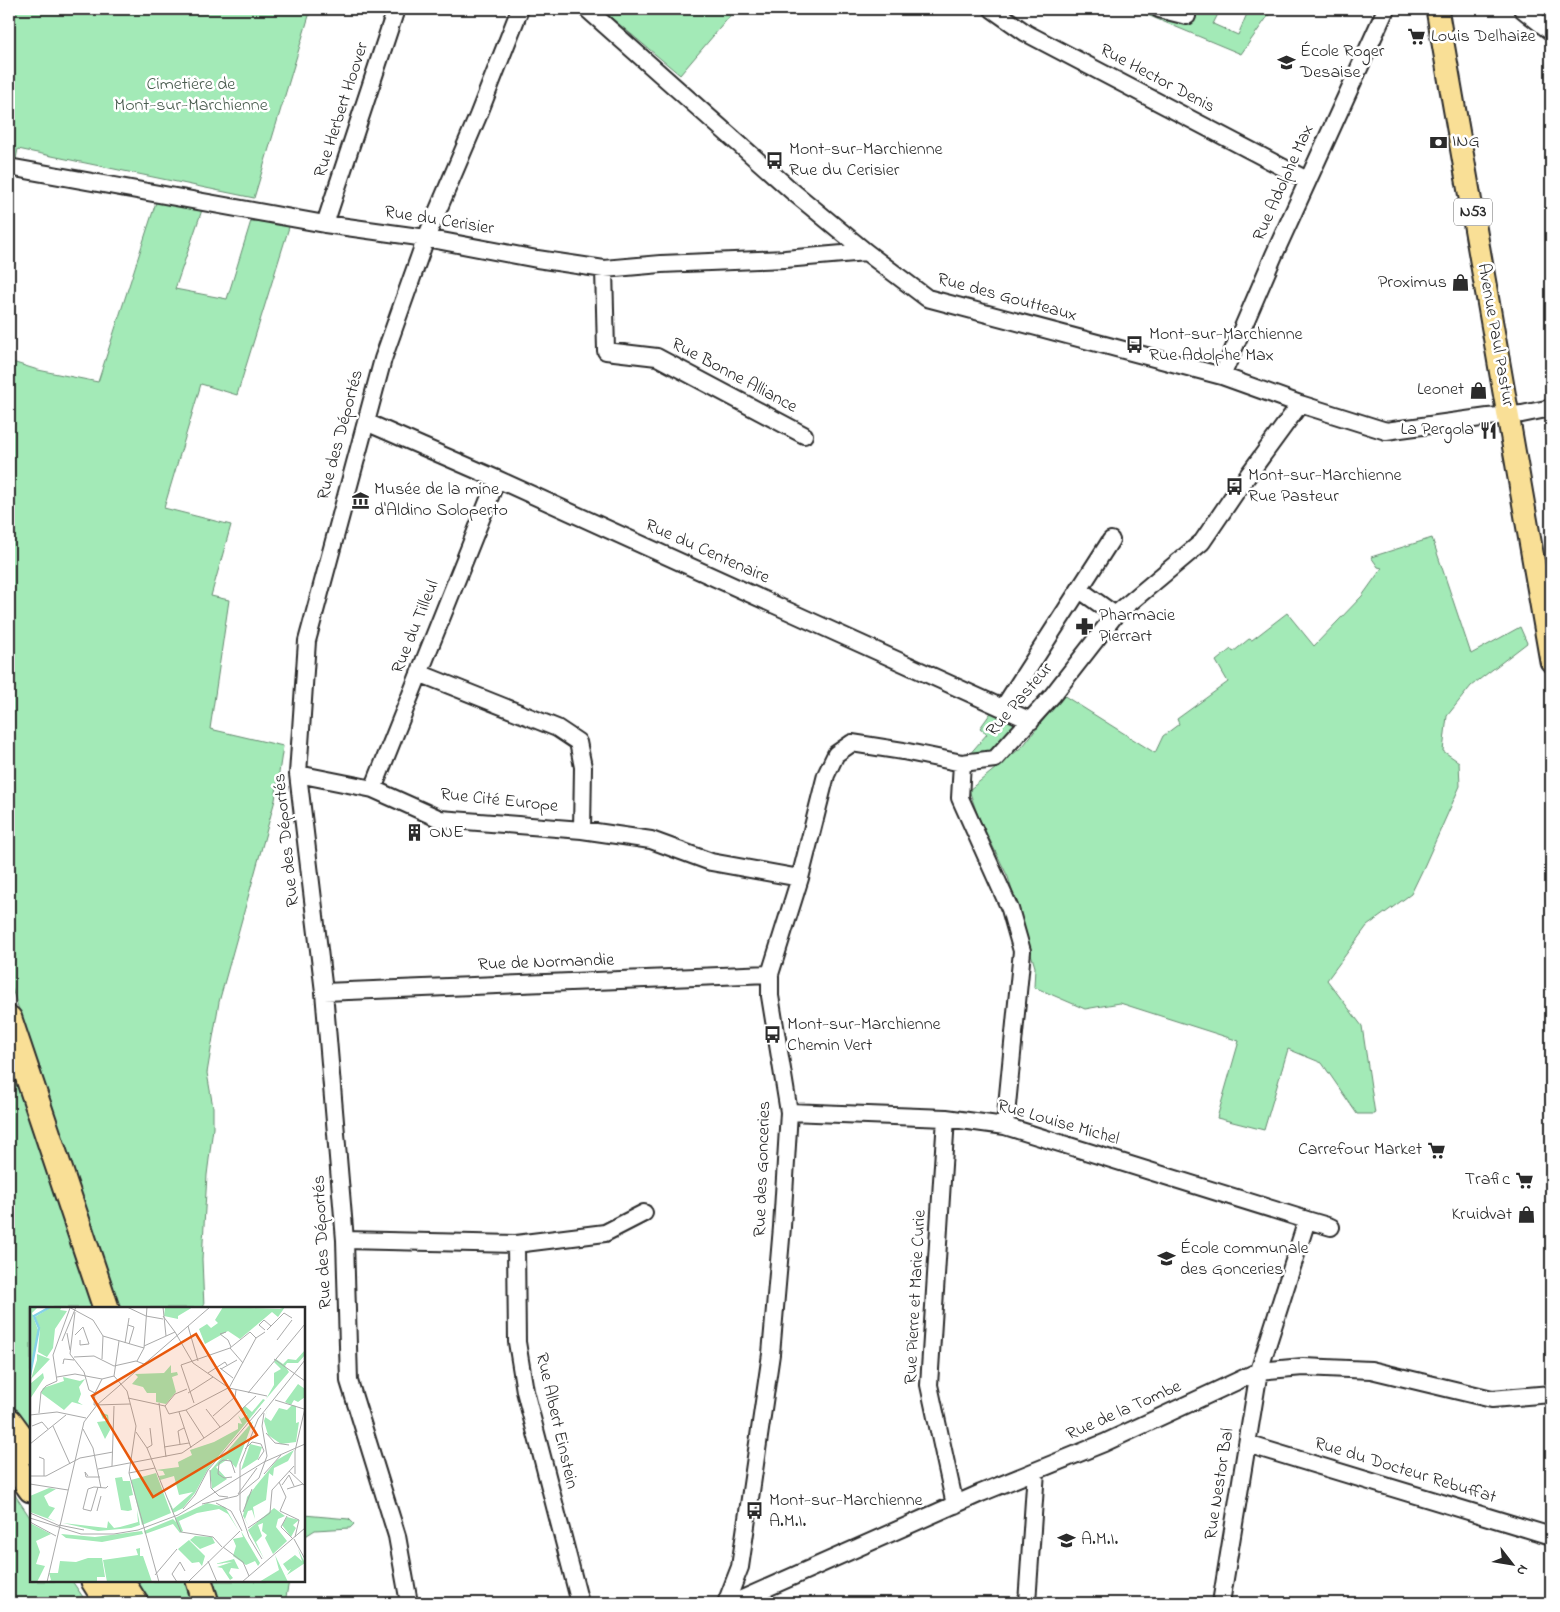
<svg xmlns="http://www.w3.org/2000/svg" width="1560" height="1612" viewBox="0 0 1560 1612" font-family="'Indie Flower',sans-serif">
	<style>
		.green { fill: #a3eab7; stroke: #678a71 }
		.lines { fill: none; stroke-linecap: round; stroke-linejoin: round }
		.minor-casing { stroke: #2b2b2b; stroke-width: 20 }
		.major-casing { stroke: #2b2b2b; stroke-width: 25 }
		.highway-casing { stroke: #2b2b2b; stroke-width: 29 }
		.minor { stroke: #fff; stroke-width: 16 }
		.major { stroke: #f9df96; stroke-width: 21 }
		.highway { stroke: #f9df96; stroke-width: 25 }
		.labels { text-anchor: middle; dominant-baseline: central; stroke-width: 5; stroke-linejoin: round; paint-order: stroke }
		.shield { fill: #fff; stroke: #6b6b6b; stroke-width: 1 }
		.shield-label { font-size: 16px; font-weight: bold; fill: #2b2b2b }
		.poi-label { font-size: 18px; fill: #2b2b2b; stroke: #fff; text-anchor: start }
		.street-label { font-size: 18px; fill: #2b2b2b; stroke: #fff }
		.park-label { font-size: 18px; fill: #495b4e; stroke: #fff }
		.inset-river { fill: none; stroke: #86d3e6; stroke-width: 2.5 }
		.inset-road { fill: none; stroke: #aaa; stroke-width: 1 }
		.view { fill: #e8590c; fill-opacity: 0.15; stroke: #e8590c; stroke-width: 2.5 }
		.inset-edge { fill: none; stroke: #2b2b2b; stroke-width: 2.5 }
	</style>
	<rect width="100%" height="100%" fill="#fff"/>
	<filter id="ink" filterUnits="userSpaceOnUse"><feTurbulence type="fractalNoise" baseFrequency=".02" numOctaves="2"/><feDisplacementMap in="SourceGraphic" scale="10" xChannelSelector="R" yChannelSelector="G"/><feConvolveMatrix kernelMatrix="1 2 1 2 8 2 1 2 1" color-interpolation-filters="sRGB"/></filter>
	<g filter="url(#ink)">
		<path class="green" d="M9 9H311L254 198 18 149 16 159 9 158Z
			M601 9H736L680 75Z
			M1133 9H1194L1218 14 1213 24 1238 35 1249 9H1273L1241 54Z
			M156 202 202 210 175 289 227 299 251 221 290 224 237 395 201 384 164 508 231 525 211 596 229 600 210 729 283 746 275 800 219 1002 207 1073 213 1107V1128L207 1175 202 1259 204 1308H120L9 980V361L38 370 98 382Z
			M1432 538 1471 654 1520 627 1527 643 1471 686 1447 716 1443 751 1459 762 1460 786 1423 869 1411 894 1367 926 1327 980 1362 1026 1375 1114H1357L1322 1063 1288 1049 1264 1130 1217 1118 1239 1041 1120 1003 1085 1009 1034 987 1035 967 1008 877 978 816 969 790 1023 746 1063 695 1155 753 1163 736 1179 724 1177 719 1228 682 1216 661 1231 649 1233 652 1249 639 1252 640 1287 613 1314 646 1362 596 1382 568 1378 567 1371 557Z
			M995 707 1022 722 985 757 968 756 987 734 980 728Z
			M9 1051 98 1308H31V1430L9 1400Z
			M9 1486 31 1519V1581H72L87 1603H9Z
			M304 1515 349 1519 354 1524 350 1528 315 1530 304 1537Z
			M136 1581H192L200 1603H150Z
			M213 1581H289L286 1597 288 1603H221Z"/>
		<g class="lines">
			<defs>
				<path id="minor" d="M587 9 792 191 866 252 927 298 1222 376 1300 404 1386 431 1488 417 1522 414 1551 408
					M992 9 1026 33 1307 180
					M1159 9 1187 16
					M1522 9 1551 32
					M9 167 325 224 426 238 537 259 604 269 661 264 785 259 866 252
					M325 224 396 9
					M604 269 606 351 657 357 804 435
					M1222 376 1274 255 1386 9
					M366 422 497 479 1031 721
					M1080 590 1115 615
					M419 673 557 728 578 742 583 767 582 830
					M1003 708 1111 540
					M962 763 960 798 1010 909 1022 951 1005 1126
					M298 774 373 789 440 819 582 830 651 840 711 862 800 878
					M373 789 497 479
					M324 992 770 974
					M789 1112 946 1118 1005 1126 1307 1220 1259 1371 1221 1603
					M946 1118 929 1385 955 1505
					M1307 1220 1331 1227
					M345 1240 516 1244 605 1233 644 1213
					M516 1244 517 1342 525 1391 580 1603
					M1247 1444 1551 1536
					M409 1603 397 1536 349 1381 345 1240 324 992 298 774 307 641 383 359 426 238 478 116 520 9
					M726 1603 740 1567 771 1354 782 1227 789 1112 770 996V974L800 878 826 775 836 754 852 743 903 751 962 763 995 759 1052 696 1115 615 1202 542 1238 489 1300 404
					M733 1603 981 1493 1104 1443 1259 1371 1303 1367 1371 1370 1492 1399 1551 1394
					M1027 1603 1036 1471"/>
				<path id="major" d="M1437 9 1551 661"/>
				<path id="highway" d="M9 1019 106 1308
					M9 1421 31 1451
					M9 1458 31 1489
					M94 1581 108 1603
					M121 1581 135 1603
					M199 1581 206 1603"/>
			</defs>
			<use href="#minor" class="minor-casing"/>
			<use href="#major" class="major-casing"/>
			<use href="#highway" class="highway-casing"/>
			<use href="#minor" class="minor"/>
			<use href="#major" class="major"/>
			<use href="#highway" class="highway"/>
		</g>
	</g>
	<defs>
		<symbol id="supermarket-bare" viewBox="-9 -9 18 18"><path d="M-6-5.5h2.5l.6 2H6L4.5 2H-2.5L-4.4-4H-6ZM-1.5 3.2a1.3 1.3 0 1 0 .1 0ZM3 3.2a1.3 1.3 0 1 0 .1 0Z" fill="#2b2b2b" stroke="#fff" stroke-width="2.5" paint-order="stroke"/></symbol>
		<symbol id="school-bare" viewBox="-9 -9 18 18"><path d="M0-5L7-2L0 1L-7-2ZM-4 1L0 2.5L4 1V4Q0 6-4 4Z" fill="#2b2b2b" stroke="#fff" stroke-width="2.5" paint-order="stroke"/></symbol>
		<symbol id="bank-bare" viewBox="-9 -9 18 18"><path d="M-6-4H6V4H-6ZM0-2.3a2.3 2.3 0 1 0 0 4.6a2.3 2.3 0 1 0 0-4.6Z" fill="#2b2b2b" stroke="#fff" stroke-width="2.5" paint-order="stroke"/></symbol>
		<symbol id="bus-bare" viewBox="-9 -9 18 18"><path d="M-5-6H5V4H4V6H2V4H-2V6H-4V4H-5ZM-3.5-4V0h7V-4ZM-3.5 1.2v1.5H-2V1.2ZM2 1.2v1.5H3.5V1.2Z" fill="#2b2b2b" stroke="#fff" stroke-width="2.5" paint-order="stroke"/></symbol>
		<symbol id="shop-bare" viewBox="-9 -9 18 18"><path d="M-5-2.5h2.3a2.7 3.5 0 0 1 5.4 0H5L5.5 6h-11ZM-1.5-2.5h3a1.5 2.3 0 0 0-3 0Z" fill="#2b2b2b" stroke="#fff" stroke-width="2.5" paint-order="stroke"/></symbol>
		<symbol id="restaurant-bare" viewBox="-9 -9 18 18"><path d="M-5-6h1v4h1v-4h1v4h1v-4h1v5L-1.5 .5V6h-2V.5L-5-1ZM5-6V6H3V1.5H1.5Q1.5-4 5-6Z" fill="#2b2b2b" stroke="#fff" stroke-width="2.5" paint-order="stroke"/></symbol>
		<symbol id="museum-bare" viewBox="-9 -9 18 18"><path d="M0-6L6-3V-2H-6V-3ZM-5-1h2V3h-2ZM-1-1h2V3h-2ZM3-1h2V3H3ZM-6 4H6V6H-6Z" fill="#2b2b2b" stroke="#fff" stroke-width="2.5" paint-order="stroke"/></symbol>
		<symbol id="pharmacy-bare" viewBox="-9 -9 18 18"><path d="M-2-6h4v4h4v4h-4v4h-4v-4h-4v-4h4Z" fill="#2b2b2b" stroke="#fff" stroke-width="2.5" paint-order="stroke"/></symbol>
		<symbol id="building-bare" viewBox="-9 -9 18 18"><path d="M-4-6H4V6H1V3H-1V6H-4ZM-2.5-4.3h1.7v1.8h-1.7ZM.8-4.3h1.7v1.8H.8ZM-2.5-1h1.7V.8h-1.7ZM.8-1h1.7V.8H.8Z" fill="#2b2b2b" stroke="#fff" stroke-width="2.5" paint-order="stroke"/></symbol>
	</defs>
	<g fill-rule="evenodd">
		<use href="#supermarket-bare" x="1404" y="24" width="25" height="25"/>
		<use href="#school-bare" x="1274" y="50" width="25" height="25"/>
		<use href="#bank-bare" x="1426" y="130" width="25" height="25"/>
		<use href="#bus-bare" x="762" y="148" width="25" height="25"/>
		<use href="#shop-bare" x="1448" y="270" width="25" height="25"/>
		<use href="#bus-bare" x="1122" y="332" width="25" height="25"/>
		<use href="#shop-bare" x="1466" y="378" width="25" height="25"/>
		<use href="#restaurant-bare" x="1476" y="418" width="25" height="25"/>
		<use href="#bus-bare" x="1222" y="474" width="25" height="25"/>
		<use href="#museum-bare" x="348" y="488" width="25" height="25"/>
		<use href="#pharmacy-bare" x="1072" y="614" width="25" height="25"/>
		<use href="#building-bare" x="402" y="820" width="25" height="25"/>
		<use href="#bus-bare" x="760" y="1022" width="25" height="25"/>
		<use href="#supermarket-bare" x="1424" y="1138" width="25" height="25"/>
		<use href="#supermarket-bare" x="1512" y="1168" width="25" height="25"/>
		<use href="#shop-bare" x="1514" y="1202" width="25" height="25"/>
		<use href="#school-bare" x="1154" y="1246" width="25" height="25"/>
		<use href="#bus-bare" x="742" y="1498" width="25" height="25"/>
		<use href="#school-bare" x="1054" y="1528" width="25" height="25"/>
	</g>
	<g class="labels">
		<rect class="shield" x="1454" y="198.5" width="38" height="27" rx="4"/>
		<g class="shield-label">
			<text x="1473" y="212">N53</text>
		</g>
		<g class="poi-label">
			<text x="1431" y="37">Louis Delhaize</text>
			<text x="1300" y="52">École Roger<tspan x="1300" dy="21">Desaise</tspan></text>
			<text x="1452" y="142">ING</text>
			<text x="789" y="150">Mont-sur-Marchienne<tspan x="789" dy="21">Rue du Cerisier</tspan></text>
			<text x="1447" y="283" text-anchor="end">Proximus</text>
			<text x="1149" y="335">Mont-sur-Marchienne<tspan x="1149" dy="21">Rue Adolphe Max</tspan></text>
			<text x="1464" y="390" text-anchor="end">Leonet</text>
			<text x="1474" y="430" text-anchor="end">La Pergola</text>
			<text x="1248" y="476">Mont-sur-Marchienne<tspan x="1248" dy="21">Rue Pasteur</tspan></text>
			<text x="374" y="490">Musée de la mine<tspan x="374" dy="21">d'Aldino Soloperto</tspan></text>
			<text x="1099" y="616">Pharmacie<tspan x="1099" dy="21">Pierrart</tspan></text>
			<text x="429" y="833">ONE</text>
			<text x="787" y="1025">Mont-sur-Marchienne<tspan x="787" dy="21">Chemin Vert</tspan></text>
			<text x="1422" y="1150" text-anchor="end">Carrefour Market</text>
			<text x="1510" y="1180" text-anchor="end">Trafic</text>
			<text x="1512" y="1215" text-anchor="end">Kruidvat</text>
			<text x="1180" y="1249">École communale<tspan x="1180" dy="21">des Gonceries</tspan></text>
			<text x="769" y="1501">Mont-sur-Marchienne<tspan x="769" dy="21">A.M.I.</tspan></text>
			<text x="1081" y="1540">A.M.I.</text>
		</g>
		<g class="street-label">
			<text transform="translate(1157 79) rotate(28)">Rue Hector Denis</text>
			<text transform="translate(342 110) rotate(-72)">Rue Herbert Hoover</text>
			<text transform="translate(1284 183) rotate(-66)">Rue Adolphe Max</text>
			<text transform="translate(439 221) rotate(9)">Rue du Cerisier</text>
			<text transform="translate(1007 298) rotate(15)">Rue des Goutteaux</text>
			<text transform="translate(1495 335) rotate(80)">Avenue Paul Pastur</text>
			<text transform="translate(734 376) rotate(28)">Rue Bonne Alliance</text>
			<text transform="translate(341 435) rotate(-75)">Rue des Déportés</text>
			<text transform="translate(707 552) rotate(24)">Rue du Centenaire</text>
			<text transform="translate(416 627) rotate(-68)">Rue du Tilleul</text>
			<text transform="translate(1020 700) rotate(-49)">Rue Pasteur</text>
			<text transform="translate(499 801) rotate(6)">Rue Cité Europe</text>
			<text transform="translate(287 840) rotate(-96)">Rue des Déportés</text>
			<text transform="translate(546 963) rotate(-2)">Rue de Normandie</text>
			<text transform="translate(1058 1123) rotate(16)">Rue Louise Michel</text>
			<text transform="translate(763 1169) rotate(-88)">Rue des Gonceries</text>
			<text transform="translate(323 1242) rotate(-93)">Rue des Déportés</text>
			<text transform="translate(916 1297) rotate(-87)">Rue Pierre et Marie Curie</text>
			<text transform="translate(1124 1411) rotate(-24)">Rue de la Tombe</text>
			<text transform="translate(556 1421) rotate(77)">Rue Albert Einstein</text>
			<text transform="translate(1405 1471) rotate(17)">Rue du Docteur Rebuffat</text>
			<text transform="translate(1220 1484) rotate(-81)">Rue Nestor Bal</text>
		</g>
		<g class="park-label">
			<text x="191" y="85">Cimetière de<tspan x="191" dy="21">Mont-sur-Marchienne</tspan></text>
		</g>
	</g>
	<g transform="translate(30 1307)">
		<rect width="275" height="275" fill="#fff"/>
		<path d="M0 0H8L2 6 8 23 0 65ZM21 0H32L30 3 37 4 25 22 23 41 17 50 8 45 10 21 5 10ZM163 0 148 9V12L134 9 135 1ZM193 0 250 2 255 0 248 10 242 5 210 32 198 24 175 37 169 22 177 17 181 21 188 16 185 13ZM275 43V48L268 56H257L255 59 259 65 236 92 244 78V66L251 62 244 55 246 52 253 57 258 52 266 53ZM7 47 20 52 1 72 7 53ZM141 58V66L147 65 148 68 142 70 146 85 136 97 126 95V86H117L113 80 102 77 108 70 105 67 134 66ZM13 66 14 71 0 92V77ZM33 70 50 74 55 72 49 80 51 87 48 95 53 98 42 95 34 103 11 86 13 81 34 74ZM268 77 275 82V90L268 95 264 93 261 98 255 95ZM233 92 235 93 178 162 165 186 153 201 143 206 138 191 143 202 163 185 149 188 144 169 130 173 129 169 135 168 133 164 126 163 149 160 148 155 162 148 160 143 184 135 208 122V116L212 117 208 108 211 112 217 108 212 102 215 99 222 105ZM239 97 235 110 241 114 249 101 257 103 262 98 266 99V116L269 115 266 135 251 137 238 128 234 114ZM70 105 78 108 80 123 75 132 67 115 76 114 77 109 73 112ZM223 114 206 161 198 152 186 160 197 172 182 182 180 164ZM220 137 232 140 228 152 211 163ZM264 143 258 154 244 161 243 169 239 166 236 193 223 200 225 212 222 203 218 204 215 212 219 220 213 209 217 190 247 153ZM126 166 141 206 112 218 101 173ZM92 170 93 174H100L103 188 99 189 102 203 98 204 91 203 85 171ZM19 181 26 182 14 189 19 199 25 201 18 211 27 215 0 205V189ZM177 196 195 200 209 224 198 207 189 202 167 206 149 214 153 224 150 226 143 217 115 227 114 224 143 212 146 215 145 211ZM244 201 255 209 248 212 246 220 257 234 243 247 235 231 237 228 232 224 233 216 228 218 232 229 226 235 234 252 218 223ZM107 203 110 218 101 221 68 224 33 216 77 221 78 214 84 221 90 220 108 215ZM257 210 269 213 263 218 266 221 261 230 252 218ZM0 216 21 227 6 234 10 245 6 257 15 259 7 275H0ZM112 224 113 227 72 235 36 231 31 227 65 230ZM211 224 230 256 228 259 225 254 216 258 203 249 206 239 203 232 213 230ZM165 229 182 230 185 236 170 242 160 233ZM159 233 175 249 172 259 169 255 162 256 148 242ZM110 241V249H113L122 275H77L73 253 108 248 106 242ZM268 242 275 256 257 268 261 262 258 264 253 257 265 248 272 254ZM245 248 258 275H229L249 263ZM58 251H72L75 270H67V275H17L21 273 19 266H28L30 254 46 255ZM204 252 209 262 201 261 199 266 203 271 200 273 192 261 187 260 202 255 185 257Z" fill="#a3eab7"/>
		<path class="inset-river" d="M0 68 9 21 4 9 20 0"/>
		<path class="inset-road" d="M39 0 63 13 73 29 114 41M97 0 116 9 133 12M133 0 136 29M45 5 40 47 54 65 59 83 65 86M133 9 145 25M98 18 104 20 99 37M158 19 168 54M235 23 229 18 234 13 241 19M237 23 254 6 262 11M196 25 190 27 198 33 201 40M37 26 40 43M45 28 53 20 59 37 50 38V33M247 33 262 13M32 34 46 0M95 36 99 11M114 39 145 25 163 56 199 81 237 89M200 41 213 56M44 50 64 49 84 59M72 52 73 29M244 52 275 74M107 54 114 41 117 0M33 57 34 52 44 53M84 59 106 54 114 57M190 61 203 71M191 62 207 53M178 66 195 55 197 58M84 69 97 84 106 119 99 166 129 275M84 69 72 72 65 86 64 98 100 97M84 69 89 34M27 70 45 67 72 72M199 81 226 31 235 25M158 86 183 70M218 86 275 17M98 91 135 99M245 93 274 102M129 96 136 150M164 96 151 58 200 41 220 25 226 31M135 99 139 107 156 103 198 81M135 99 145 87 157 82M176 102 190 120M156 103 174 131M149 105 161 141M9 106 11 85 16 79 27 74 23 48 40 1M0 108 27 105 56 111M183 109 205 90 206 83M2 119 12 115 18 122M23 119 40 157M53 122 63 141 71 181M106 125 117 141 151 225 183 230 192 240M236 126 245 136 259 138M0 137 36 108M150 137 148 124 154 121M134 140 159 136M117 141 122 138 120 121M215 142 222 135 231 137 234 144 228 153M9 150 14 152V169M82 159 84 99M68 162 152 146 199 114 226 89M180 163 181 181 189 189 198 190M259 164 275 179M99 166 125 161M234 167 251 148M265 167V144L275 101M0 169H16L50 151 83 145M58 169 55 165 56 170H70M202 170 194 171 188 167 189 156 193 153 201 154 205 166M249 175 256 190 250 204 269 213 265 230M0 177 38 183M252 178 259 168 264 179M68 180 61 204 53 202 58 182 64 180 76 181 78 179M257 182 273 177M208 187 227 161M186 196 201 204 212 224M172 197 207 189 229 171 237 149 232 119 234 106M153 202 165 188 178 163 231 101M67 204 71 189M213 205 222 182M0 206 30 219M257 209 251 220 263 232M0 211 51 227H84L108 223 148 208 234 155 275 137M0 215 26 229M29 218 54 223M218 221 240 206 242 183 264 159M264 232 275 252M193 240 213 255 219 269M232 252 219 230 210 203V157L228 112 275 53M178 254 187 275M125 268 147 242M17 275 54 115 67 98 180 0M147 275 142 267 150 255 155 264M158 275 210 224M212 275 275 221"/>
		<path class="view" d="M166 27 227 128 123 190 62 89Z"/>
		<rect width="275" height="275" class="inset-edge"/>
	</g>
	<rect width="1560" height="1612" fill="none" stroke="#fff" stroke-width="30"/>
	<rect x="15" y="15" width="1530" height="1582" fill="none" stroke="#2b2b2b" stroke-width="2" filter="url(#ink)"/>
	<g transform="translate(1512 1564) rotate(121)" stroke="#ffffff" stroke-width="4" paint-order="stroke">
	<path d="M0-4L9 19L0 12L-9 19Z" fill="#2b2b2b"/>
	<text y="-8" font-size="14" font-weight="bold" text-anchor="middle" fill="#2b2b2b">N</text>
	</g>
</svg>
